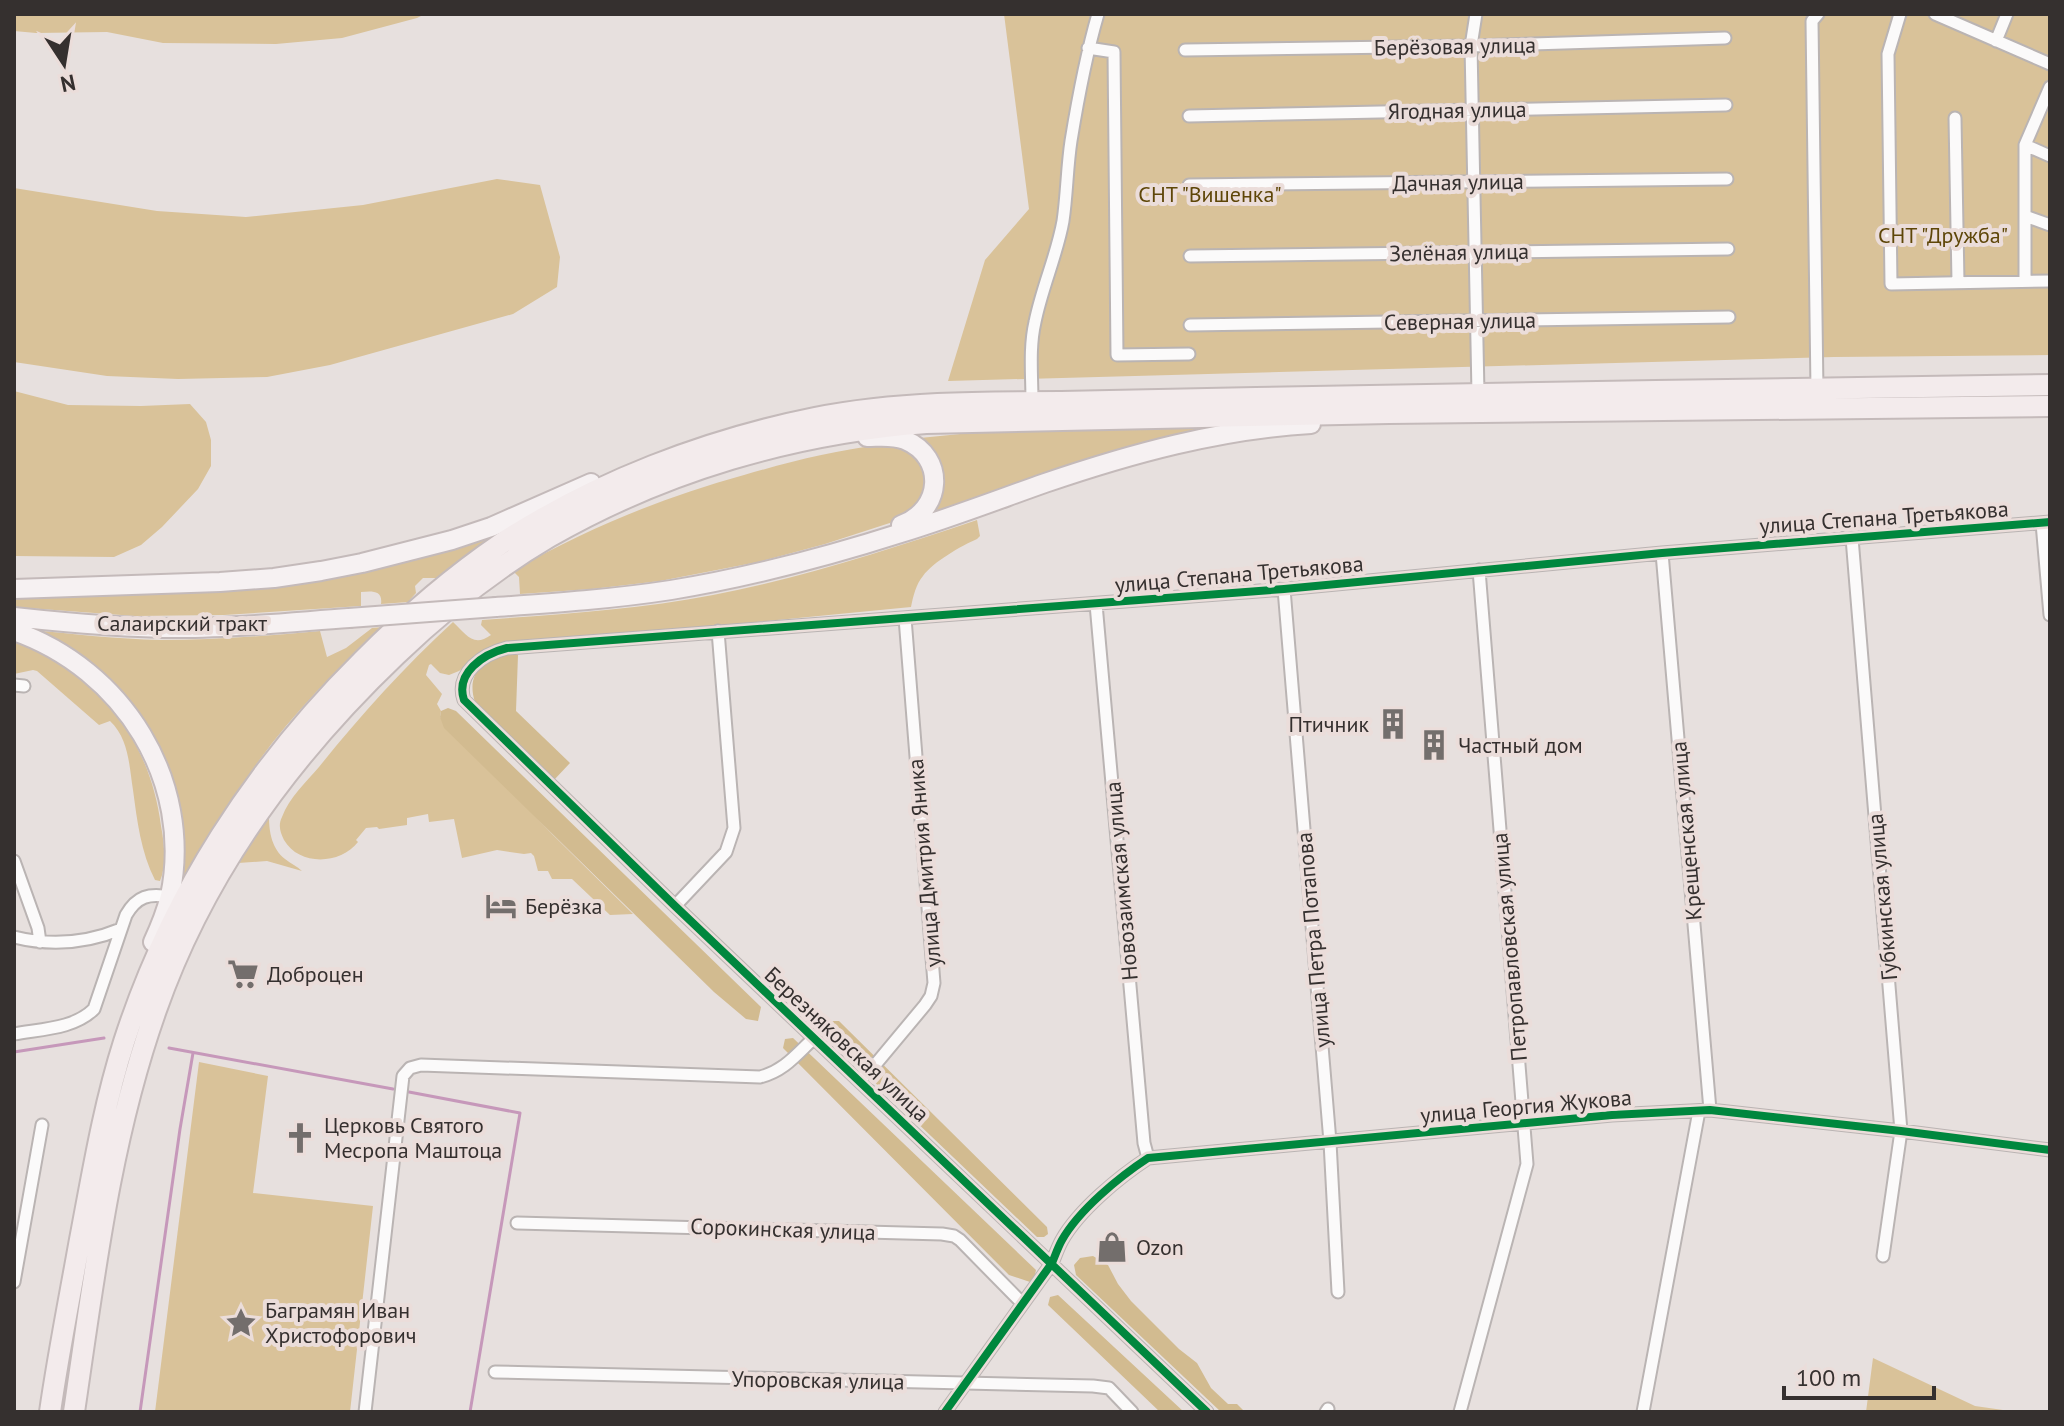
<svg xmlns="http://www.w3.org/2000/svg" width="2064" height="1426" viewBox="0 0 2064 1426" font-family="'PT Sans',sans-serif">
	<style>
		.green { fill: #d9c299 }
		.forest { fill: #d2bb90 }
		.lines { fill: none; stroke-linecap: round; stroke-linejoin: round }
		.stream { stroke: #c698ba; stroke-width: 3 }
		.street-casing { stroke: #bab4b3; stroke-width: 15 }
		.primary-casing { stroke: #c4baba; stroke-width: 22 }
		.highway-casing { stroke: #c4baba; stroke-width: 24 }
		.street { stroke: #fbfafa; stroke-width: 11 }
		.primary { stroke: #f6f1f2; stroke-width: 18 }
		.highway { stroke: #f3ebec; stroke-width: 20 }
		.primary-bridge-casing { stroke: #c4baba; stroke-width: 22; stroke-linecap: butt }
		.primary-bridge { stroke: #f6f1f2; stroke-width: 18 }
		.cycleway-casing { stroke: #ebddda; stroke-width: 13 }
		.cycleway { stroke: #00873e; stroke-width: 8 }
		.labels { text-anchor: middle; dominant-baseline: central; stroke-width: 8; stroke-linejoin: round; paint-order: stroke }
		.street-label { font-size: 22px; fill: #35302f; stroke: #ebddda }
		.park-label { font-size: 22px; fill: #5e4608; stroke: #ebddda }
		.poi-label { font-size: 22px; fill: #35302f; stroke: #ebddda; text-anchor: start }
	</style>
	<rect width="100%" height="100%" fill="#e7e0de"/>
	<path class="green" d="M14 14H425L417 18 342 38 276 44 163 43 107 32 36 33 14 31Z
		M1004 14H1840L1841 15 1842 14H2050V355L1834 357 948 381 985 260 1029 209Z
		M497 179 540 185 560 257 557 287 513 314 330 365 267 377 178 379 107 376 14 362V188L157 211 246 217 363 205Z
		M14 391 68 405 141 406 190 404 206 422 211 440V466L198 489 162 527 141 545 114 557 14 556Z
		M1231 426 935 514 943 488 942 480 920 438 970 433Z
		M881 445C901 445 921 452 926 474 927 481 924 492 923 500L899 520 825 544 758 562 660 581 592 589 520 594 519 577 513 571C587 528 662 498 744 475 789 462 835 450 881 445Z
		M977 520 980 536 977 539C961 546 933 562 923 576 916 584 913 597 911 607L622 635 505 643 485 650 459 671 449 675 440 673 431 664 429 665 426 675 442 694 437 704 441 711 440 717 553 835 633 914 610 915 572 879H552L548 871H538L534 856 531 853 524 854 497 850 462 858 454 819 429 822 428 814 407 818V825L379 829 377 827 366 828 356 840 358 842C340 865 299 866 284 840 280 832 278 825 282 817 289 798 306 782 319 767 360 716 404 667 453 622 466 634 473 648 491 635L481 625 482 620C559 614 637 610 713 595 803 578 890 549 977 520Z
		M502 531 501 534 437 578H423L415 586 416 593 408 602 381 604C383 590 372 591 361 592V606L224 615 135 616 14 607V596C116 595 219 597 319 581 381 571 443 554 502 531Z
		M383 627C337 669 294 712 258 762 239 788 220 816 203 844 196 856 191 871 180 880L149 730C120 680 82 654 31 630 74 634 117 639 160 640 213 640 267 636 320 631L327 657 346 648 372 628Z
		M14 641C97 675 149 735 161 826 164 842 167 865 160 881L155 880C141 853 137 820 133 790 129 765 129 739 110 721L99 725 37 671 33 670 14 674Z
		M267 817H269C269 832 272 849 285 859 291 864 297 866 302 871L267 861 238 863Z
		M199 1062 268 1076 253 1193 373 1206 350 1412H155Z
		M1873 1358 1975 1406 2017 1412H1866Z"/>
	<path class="forest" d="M514 653 518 655 516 711 570 763 554 780 475 702C465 672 486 656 514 653Z
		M448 708 456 711 761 1007 758 1021 746 1019 714 992 444 728 440 717 441 711Z
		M830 1021H839L1047 1227 1048 1234 1044 1237H1037L824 1034Z
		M793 1038 1036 1270 1033 1283 1009 1275 783 1048 785 1039Z
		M1093 1256 1108 1265 1118 1284 1131 1301 1179 1349 1197 1363 1211 1388 1228 1404H1237L1245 1412H1221L1076 1275 1074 1265 1080 1258Z
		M1058 1295 1184 1412H1160L1048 1305 1050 1297Z"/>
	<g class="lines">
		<path class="stream" d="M169 1048 393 1089
			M14 1052 104 1038
			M409 1092 520 1113 470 1412
			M140 1412 180 1129 193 1053"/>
		<defs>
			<path id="street" d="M1476 14 1471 46 1478 393
				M1900 14 1888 54 1891 284 2050 281
				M1935 14 2050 64
				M1996 41 2007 14
				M1088 48 1114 52 1117 355 1189 354
				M1185 50 1471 46 1725 38
				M1189 116 1726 105
				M1955 118 1958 282
				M2025 145 2050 156
				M1189 185 1727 179
				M2025 216 2050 225
				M1190 256 1728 249
				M2025 281V145L2050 87
				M1190 325 1729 317
				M1817 390 1812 21 1818 14
				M1032 402C1032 375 1029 348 1035 322 1042 287 1057 255 1063 221 1067 194 1067 167 1071 141 1078 98 1086 55 1098 14
				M2042 523 2050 615
				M1852 538 1901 1131 1883 1256
				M1662 553 1710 1110
				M1284 589 1330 1142 1338 1292
				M1096 604 1144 1143 1148 1158
				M14 685 24 686
				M14 861 38 928 40 942
				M675 906 726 852 734 828 718 631
				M14 937C50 946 87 943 121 929
				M14 1034C41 1029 74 1029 94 1009L126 915C137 896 149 893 170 897
				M859 1080 870 1071 925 1005 931 996 934 983 905 618
				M517 1223 942 1234 954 1236 960 1240 1022 1303
				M14 1282 42 1125
				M495 1372 1093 1386 1109 1388 1132 1412
				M365 1412 403 1076 410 1068 421 1065 760 1077C784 1071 796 1055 814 1038
				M945 1412 1052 1263C1055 1256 1058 1247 1062 1240 1079 1210 1119 1177 1148 1158L1612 1115 1710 1110 1901 1131 2050 1150
				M1207 1412 675 906 464 700C455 673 483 654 507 648L1284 589 1662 553 2050 522
				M1326 1412 1328 1409
				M1460 1412 1527 1164 1479 570
				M1643 1412 1699 1111"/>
			<path id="primary" d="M867 437C880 437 893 435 905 440 946 457 943 510 901 525
				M14 589 220 582 274 578 321 571 362 563 452 540 491 527 591 483
				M496 607C554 603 613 599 671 590 749 577 826 557 901 533 950 518 997 500 1045 483 1130 454 1220 429 1311 424
				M14 617C69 623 124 628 179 628 235 628 293 622 349 618
				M14 631C123 669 194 781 170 896 166 912 160 927 153 942"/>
			<path id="highway" d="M50 1412C58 1356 69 1301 79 1245 92 1177 103 1108 124 1042 171 896 255 767 363 660 406 617 452 577 502 543 596 482 706 440 815 418 896 402 979 402 1061 402 1126 401 1191 399 1256 398 1521 392 1785 390 2050 385
				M74 1412C94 1277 110 1139 156 1010 204 873 291 755 396 655 443 610 493 570 549 537 664 471 794 433 926 423L1389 413 2050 406"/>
		</defs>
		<use href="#street" class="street-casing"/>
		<use href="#primary" class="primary-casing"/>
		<use href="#highway" class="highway-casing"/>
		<use href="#street" class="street"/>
		<use href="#primary" class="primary"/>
		<use href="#highway" class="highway"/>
		<defs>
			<path id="primary-bridge" d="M349 618 496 607"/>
		</defs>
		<use href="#primary-bridge" class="primary-bridge-casing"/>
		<use href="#primary-bridge" class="primary-bridge"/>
		<defs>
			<path id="cycleway" d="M945 1412 1052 1263C1055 1256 1058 1247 1062 1240 1079 1210 1119 1177 1148 1158L1612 1115 1710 1110 1901 1131 2050 1150
				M1207 1412 675 906 464 700C455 673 483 654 507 648L1284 589 1662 553 2050 522"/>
		</defs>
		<use href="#cycleway" class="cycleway-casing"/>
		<use href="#cycleway" class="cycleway"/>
	</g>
	<defs>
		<symbol id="building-bare" viewBox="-9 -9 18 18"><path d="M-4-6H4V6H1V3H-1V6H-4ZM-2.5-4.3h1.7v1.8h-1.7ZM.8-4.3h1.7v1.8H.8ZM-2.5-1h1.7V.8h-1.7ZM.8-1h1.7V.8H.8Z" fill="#736e6c" stroke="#ebddda" stroke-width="2.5" paint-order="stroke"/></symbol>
		<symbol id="hotel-bare" viewBox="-9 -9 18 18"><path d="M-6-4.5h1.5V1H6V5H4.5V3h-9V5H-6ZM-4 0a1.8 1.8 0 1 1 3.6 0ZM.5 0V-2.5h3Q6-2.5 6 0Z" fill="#736e6c" stroke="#ebddda" stroke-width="2.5" paint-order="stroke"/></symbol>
		<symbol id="supermarket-bare" viewBox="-9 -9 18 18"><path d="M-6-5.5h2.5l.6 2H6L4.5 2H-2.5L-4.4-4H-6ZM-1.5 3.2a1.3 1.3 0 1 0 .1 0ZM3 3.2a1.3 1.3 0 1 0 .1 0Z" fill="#736e6c" stroke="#ebddda" stroke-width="2.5" paint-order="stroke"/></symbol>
		<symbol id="church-bare" viewBox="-9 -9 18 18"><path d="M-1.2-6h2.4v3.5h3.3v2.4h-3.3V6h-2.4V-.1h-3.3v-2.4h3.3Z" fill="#736e6c" stroke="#ebddda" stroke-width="2.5" paint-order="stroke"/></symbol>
		<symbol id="shop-bare" viewBox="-9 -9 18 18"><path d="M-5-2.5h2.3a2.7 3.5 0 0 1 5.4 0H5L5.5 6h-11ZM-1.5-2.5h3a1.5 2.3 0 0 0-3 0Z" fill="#736e6c" stroke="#ebddda" stroke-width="2.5" paint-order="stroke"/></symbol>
		<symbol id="sight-bare" viewBox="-9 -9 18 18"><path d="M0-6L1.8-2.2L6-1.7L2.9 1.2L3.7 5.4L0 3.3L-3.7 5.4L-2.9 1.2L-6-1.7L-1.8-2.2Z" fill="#736e6c" stroke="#ebddda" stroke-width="2.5" paint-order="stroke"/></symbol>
	</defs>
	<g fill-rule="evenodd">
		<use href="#building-bare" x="1371" y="702" width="44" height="44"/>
		<use href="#building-bare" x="1412" y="723" width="44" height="44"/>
		<use href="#hotel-bare" x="479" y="884" width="44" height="44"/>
		<use href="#supermarket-bare" x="221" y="952" width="44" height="44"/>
		<use href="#church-bare" x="278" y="1116" width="44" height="44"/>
		<use href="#shop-bare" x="1090" y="1225" width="44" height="44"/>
		<use href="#sight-bare" x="219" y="1301" width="44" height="44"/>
	</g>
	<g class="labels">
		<g class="street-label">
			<text transform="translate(1455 46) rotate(-1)">Берёзовая улица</text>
			<text transform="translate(1457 110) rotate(-1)">Ягодная улица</text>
			<text transform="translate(1458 182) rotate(-1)">Дачная улица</text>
			<text transform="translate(1459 252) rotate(-1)">Зелёная улица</text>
			<text transform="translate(1460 321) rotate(-1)">Северная улица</text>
			<text transform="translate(1884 517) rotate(-4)">улица Степана Третьякова</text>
			<text transform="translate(1239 574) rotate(-5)">улица Степана Третьякова</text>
			<text x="182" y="623">Салаирский тракт</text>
			<text transform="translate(1686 831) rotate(-95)">Крещенская улица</text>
			<text transform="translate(924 863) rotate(-95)">улица Дмитрия Яника</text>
			<text transform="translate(1121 881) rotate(-95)">Новозаимская улица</text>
			<text transform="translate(1882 897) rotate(-95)">Губкинская улица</text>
			<text transform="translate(1313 940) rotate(-95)">улица Петра Потапова</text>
			<text transform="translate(1509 947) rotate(-95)">Петропавловская улица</text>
			<text transform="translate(847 1044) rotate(43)">Березняковская улица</text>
			<text transform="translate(1526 1106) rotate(-5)">улица Георгия Жукова</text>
			<text transform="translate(783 1229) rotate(2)">Сорокинская улица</text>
			<text transform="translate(818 1380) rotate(1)">Упоровская улица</text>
		</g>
		<g class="park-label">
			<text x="1210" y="194">СНТ "Вишенка"</text>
			<text x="1943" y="235">СНТ "Дружба"</text>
		</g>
		<g class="poi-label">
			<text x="1369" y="724" text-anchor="end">Птичник</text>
			<text x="1458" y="745">Частный дом</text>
			<text x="525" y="906">Берёзка</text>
			<text x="267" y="974">Доброцен</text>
			<text x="324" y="1125">Церковь Святого<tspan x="324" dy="25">Месропа Маштоца</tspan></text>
			<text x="1136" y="1247">Ozon</text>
			<text x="265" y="1310">Баграмян Иван<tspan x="265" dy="25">Христофорович</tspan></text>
		</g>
	</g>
	<rect width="2064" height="1426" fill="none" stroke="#35302f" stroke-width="32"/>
	<g transform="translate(64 64) rotate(168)" stroke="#ebddda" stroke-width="6" paint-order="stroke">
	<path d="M0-6L14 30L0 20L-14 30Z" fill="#35302f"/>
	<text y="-12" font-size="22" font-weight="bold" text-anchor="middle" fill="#35302f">N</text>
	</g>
	<path d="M1784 1386v12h150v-12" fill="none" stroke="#35302f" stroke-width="4"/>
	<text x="1796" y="1386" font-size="24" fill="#35302f" stroke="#ebddda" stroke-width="6" paint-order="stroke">100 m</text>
</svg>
